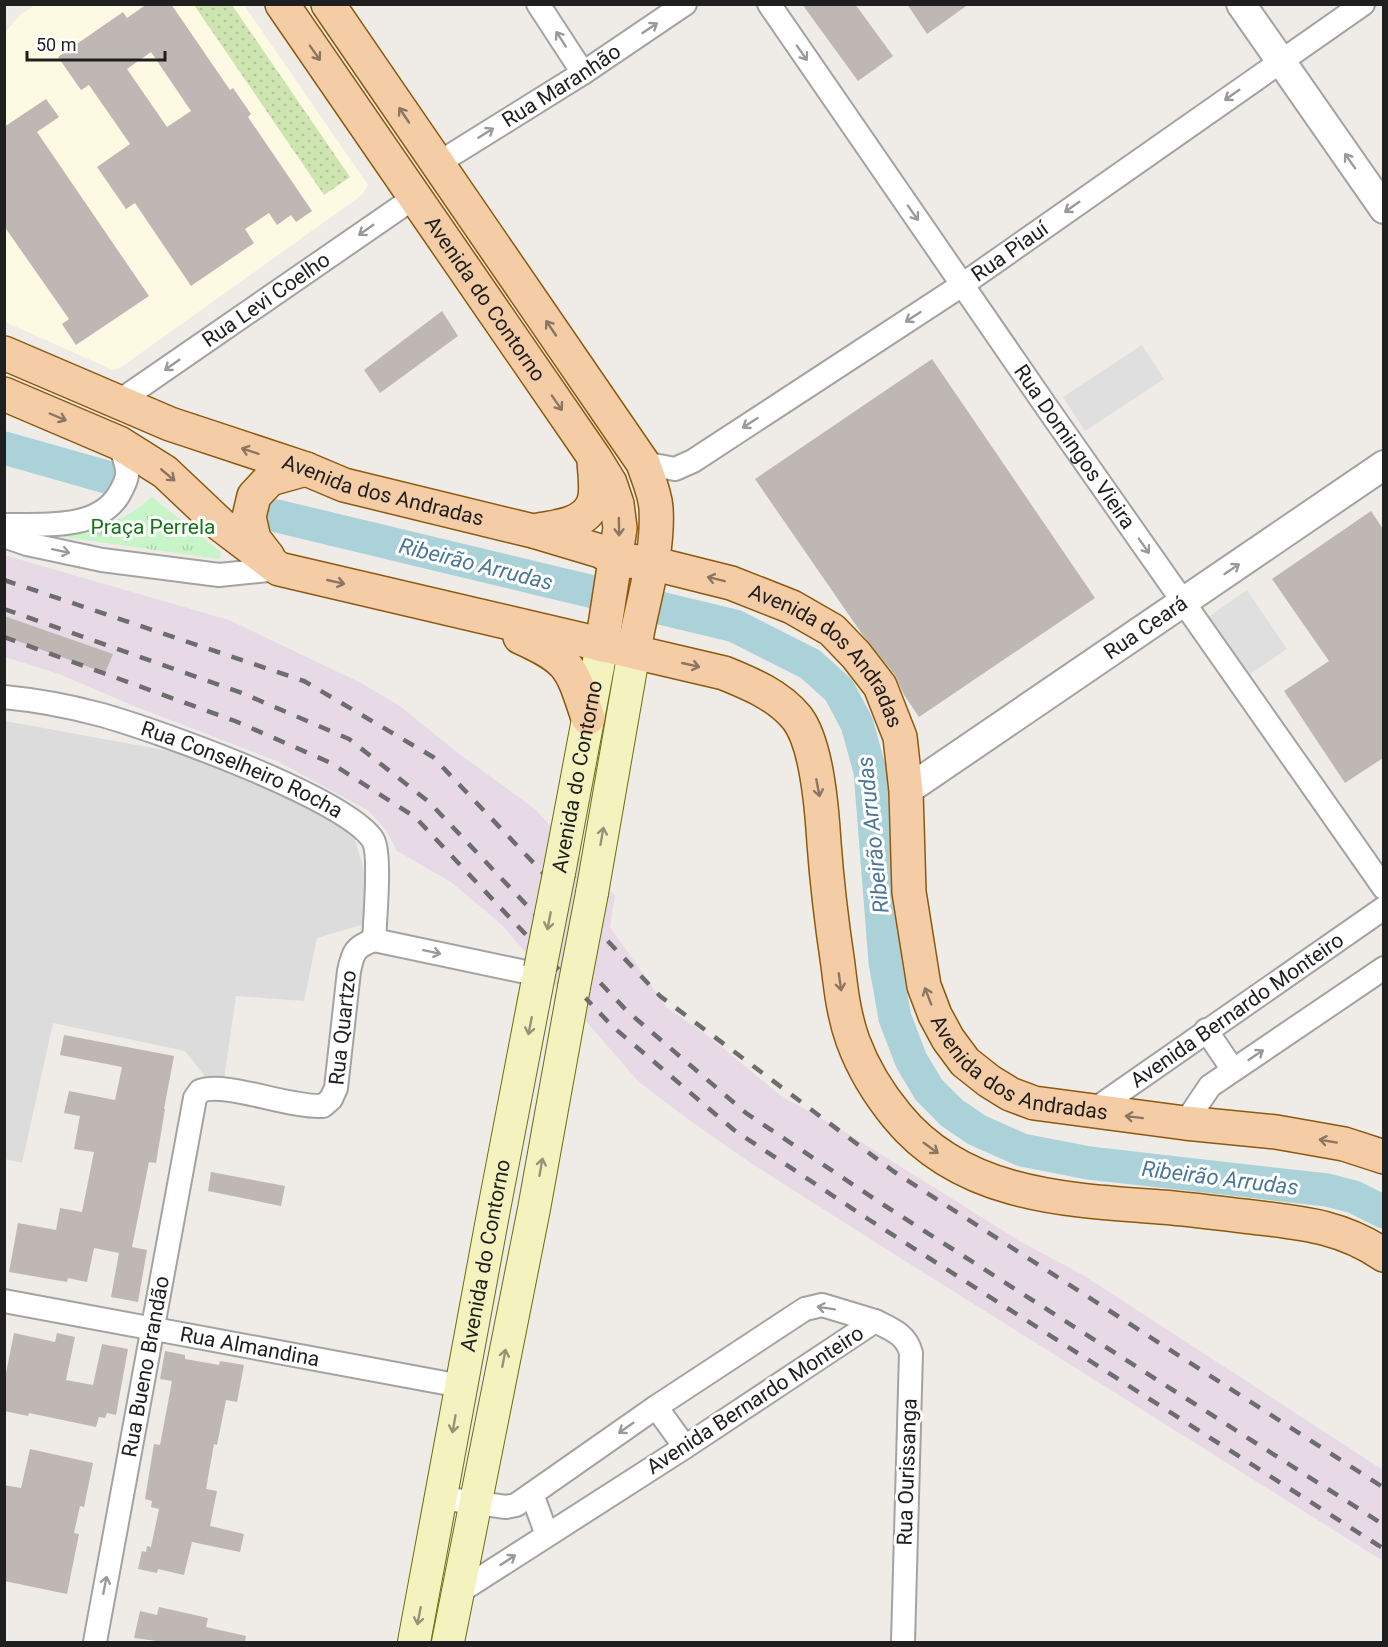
<svg xmlns="http://www.w3.org/2000/svg" width="1388" height="1647" viewBox="0 0 1388 1647" font-family="Roboto,sans-serif">
	<style>
		.residential { fill: #dddcdc }
		.education { fill: #fcfae2 }
		.railway { fill: #e7d9e6 }
		.grass { fill: url(#grass-dots) }
		.park { fill: url(#park-tufts) }
		.parking { fill: #dfdfdf }
		.lines { fill: none; stroke-linecap: round; stroke-linejoin: round }
		.river { stroke: #abd2d9; stroke-width: 33 }
		.building { fill: #bfb7b3; fill-rule: evenodd }
		.minor-casing { stroke: #a3a3a3; stroke-width: 26 }
		.tertiary-casing { stroke: #a3a3a3; stroke-width: 32 }
		.secondary-casing { stroke: #6b6e0f; stroke-width: 34 }
		.primary-casing { stroke: #8d590d; stroke-width: 36 }
		.minor { stroke: #fff; stroke-width: 22 }
		.tertiary { stroke: #fff; stroke-width: 28 }
		.secondary { stroke: #f4f3bf; stroke-width: 32 }
		.primary { stroke: #f4cda6; stroke-width: 33 }
		.rail { stroke: #6d6d6d; stroke-width: 4.5; stroke-dasharray: 12 12; stroke-linecap: butt }
		.secondary-bridge-casing { stroke: #6b6e0f; stroke-width: 34; stroke-linecap: butt }
		.secondary-bridge { stroke: #f4f3bf; stroke-width: 32 }
		.oneway { stroke: #9a9a9a }
		.oneway2 { stroke: #8a7662 }
		.oneway3 { stroke: #949477 }
		.labels { text-anchor: middle; dominant-baseline: central; stroke-width: 6; stroke-linejoin: round; paint-order: stroke }
		.street-label { font-size: 21px; fill: #1f1f1f; stroke: #fff }
		.park-label { font-size: 21px; fill: #157516; stroke: #fff }
		.water-label { font-size: 22px; font-style: italic; fill: #4c7898; stroke: #fff }
	</style>
	<defs>
		<pattern id="grass-dots" width="8" height="8" patternUnits="userSpaceOnUse" patternTransform="scale(1.5)"><rect width="8" height="8" fill="#cee4b1"/><path d="M2 2h.1M6 6h.1" fill="none" stroke="#b0c398" stroke-width="1.8" stroke-linecap="round"/></pattern>
		<pattern id="park-tufts" width="24" height="20" patternUnits="userSpaceOnUse" patternTransform="scale(1.5)"><rect width="24" height="20" fill="#c7f5c8"/><path d="M3 7l-1-3M5 7V3M7 7l1-3M15 17l-1-3M17 17v-4M19 17l1-3" fill="none" stroke="#aad2ab"/></pattern>
	</defs>
	<rect width="100%" height="100%" fill="#efebe6"/>
	<path class="residential" d="M5 721 202 757 348 817 364 870 365 924 317 938 304 1001 236 996 224 1079 208 1080 185 1051 53 1023 22 1163 5 1159Z"/>
	<path class="education" d="M35 5H244L368 185 362 195 120 368 113 370 5 322 4 34 20 15Z"/>
	<path class="railway" d="M4 555 229 620 361 683 400 706 454 750 535 809 615 896 610 927 667 1008 707 1035 780 1095 842 1130 1023 1243 1083 1275 1383 1470V1561L867 1237 752 1164 685 1117 639 1082 502 925 451 882 397 851 386 830 369 811 279 762 134 706 59 674 5 657Z"/>
	<path class="grass" d="M194 5H232L350 177 324 195Z"/>
	<path class="park" d="M152 497 221 552 220 559 63 537 64 533C98 532 127 519 152 497Z"/>
	<path class="parking" d="M1142 345 1164 379 1085 431 1063 397Z
		M1247 590 1287 649 1243 679 1204 620Z"/>
	<g class="lines">
		<path class="river" d="M4 448 110 478
			M277 516 735 626 810 664 839 690 857 724 870 771 885 962 895 1018 911 1060 929 1090 952 1113 977 1130 1022 1150 1089 1163 1327 1190 1354 1197 1384 1212"/>
	</g>
	<path class="building" d="M147 4H171L230 90 233 88 251 114 248 117 312 211 296 222 291 215 277 225 269 213 245 229 254 243 191 286 135 203 126 209 97 167 130 144 89 85 81 90 58 57 123 12 127 18ZM151 52 191 111 167 127 127 69Z
		M802 4H855L893 56 858 81Z
		M907 4H969L927 34Z
		M46 99 59 117 37 132 149 296 76 345 62 324 69 319 4 226V127Z
		M442 311 458 336 380 393 364 370Z
		M932 359 1095 598 919 717 904 695 895 675 862 634 755 479Z
		M1371 511 1383 529V758L1345 783 1284 691 1329 661 1272 579Z
		M4 616 113 654 105 673 4 636Z
		M64 1035 174 1056 164 1109H165L156 1163 149 1162 132 1247 147 1250 138 1302 111 1297 119 1253 94 1248 87 1282 68 1278 67 1282 9 1272 18 1223 56 1230 60 1208 82 1212 94 1152 74 1149 80 1116 64 1113 69 1091 115 1100 122 1067 60 1055Z
		M211 1172 285 1186 281 1206 208 1191Z
		M14 1333 55 1342 57 1333 75 1337 66 1380 93 1385 102 1344 128 1349 116 1415 107 1413 105 1418 99 1417 96 1427 29 1413 28 1416 4 1411V1383Z
		M165 1351 185 1355V1359L219 1365 220 1361 244 1365 237 1402 226 1400 217 1445 214 1444 206 1489 217 1491 210 1526 244 1534 240 1552 192 1542 184 1575 158 1569 157 1573 138 1569 142 1551 146 1552 147 1546 151 1547 159 1509 151 1507 152 1501 145 1499 154 1444 160 1445 172 1381 160 1379Z
		M30 1449 93 1463 84 1507 80 1506 74 1533 79 1534 67 1594 4 1581V1485L21 1488Z
		M159 1607 208 1618 206 1627 246 1636 245 1642H164L134 1638 140 1611 157 1615Z"/>
	<g class="lines">
		<defs>
			<g id="minor">
				<path d="M538 4 583 73"/>
				<path id="s1" d="M769 4 1050 412 1384 888"/>
				<path id="s2" d="M437 164 583 73 685 4"/>
				<path id="s3" d="M118 402 415 197"/>
				<path id="s4" d="M643 463 675 469 693 461 962 285 1363 4"/>
				<path d="M4 525C41 524 95 531 118 496 122 489 126 483 127 475 128 464 122 453 119 443"/>
				<path d="M4 536 27 544 102 560 219 575 279 569"/>
				<path id="s5" d="M4 697C35 700 68 706 98 714 151 728 347 798 373 840 381 854 375 920 374 940"/>
				<path d="M374 940 540 975"/>
				<path d="M1206 1030 1233 1070"/>
				<path id="s6" d="M1091 1112 1384 908"/>
				<path d="M1185 1123 1210 1086 1384 968"/>
				<path id="s7" d="M4 1301 461 1386"/>
				<path d="M875 1321C891 1329 906 1334 911 1353L903 1642"/>
				<path d="M656 1407 685 1447"/>
				<path d="M532 1494 547 1535"/>
				<path d="M441 1498 506 1507 516 1505 656 1407 805 1309 822 1305 875 1321 685 1447 459 1592"/>
				<path id="s8" d="M95 1642 195 1098 200 1091C226 1081 288 1108 323 1106L331 1099 336 1088 349 971C353 952 355 947 374 940"/>
			</g>
			<g id="tertiary">
				<path d="M1241 4 1384 209"/>
				<path id="s9" d="M906 791 1384 465"/>
			</g>
			<g id="secondary">
				<path id="s10" d="M559 873 602 645"/>
				<path d="M592 893 634 651"/>
				<path id="s11" d="M414 1642 494 1209 540 969"/>
				<path d="M448 1642 534 1209 574 987"/>
			</g>
			<g id="primary">
				<path id="s12" d="M282 4 594 457 610 483 617 504 620 528 602 645"/>
				<path d="M328 4 643 463C648 478 655 493 656 508 659 556 641 604 634 651"/>
				<path id="s13" d="M4 353 170 424 306 469 344 485 533 531 600 551 617 560 651 563 731 583 792 607 832 630 856 655 880 686 900 737 906 791 909 892 924 986 935 1015 948 1039 965 1062 989 1081 1010 1094 1034 1103 1185 1123 1276 1132 1344 1144 1384 1157"/>
				<path d="M4 394 119 443 165 472 221 525 279 569 724 673C751 684 778 695 797 718 817 744 822 810 824 843 827 884 832 925 838 965 841 991 844 1016 853 1041 863 1068 878 1093 897 1116 962 1196 1066 1200 1160 1207 1191 1209 1222 1214 1252 1217 1302 1223 1341 1226 1384 1255"/>
				<path d="M534 531C553 527 582 526 592 506 599 493 594 472 594 459"/>
				<path d="M268 557 254 539 249 517 254 496 270 479 306 469"/>
				<path d="M520 637C571 660 571 667 588 718"/>
			</g>
		</defs>
		<use href="#minor" class="minor-casing"/>
		<use href="#tertiary" class="tertiary-casing"/>
		<use href="#secondary" class="secondary-casing"/>
		<use href="#primary" class="primary-casing"/>
		<use href="#minor" class="minor"/>
		<use href="#tertiary" class="tertiary"/>
		<use href="#secondary" class="secondary"/>
		<use href="#primary" class="primary"/>
		<path class="rail" d="M4 580 304 681 433 757 660 996 893 1171 1384 1488
			M4 609 242 693 349 739 429 802 627 1011 746 1113 879 1202 1384 1525
			M4 637 235 721 331 763 415 817 612 1026 734 1130 868 1219 1384 1549"/>
		<defs>
			<path id="secondary-bridge" d="M540 969 559 873
				M574 987 592 893"/>
		</defs>
		<use href="#secondary-bridge" class="secondary-bridge-casing"/>
		<use href="#secondary-bridge" class="secondary-bridge"/>
	</g>
	<defs><path id="oneway-shaft" d="M-6 0H5M1.5-3L5.5 0L1.5 3" fill="none" stroke-width="1.6" stroke-linecap="round" stroke-linejoin="round" transform="scale(1.5)"/></defs>
	<g class="oneway">
		<use href="#oneway-shaft" transform="translate(650 28) rotate(-34)"/>
		<use href="#oneway-shaft" transform="translate(561 39) rotate(-123)"/>
		<use href="#oneway-shaft" transform="translate(802 53) rotate(55)"/>
		<use href="#oneway-shaft" transform="translate(1232 95) rotate(145)"/>
		<use href="#oneway-shaft" transform="translate(486 133) rotate(-32)"/>
		<use href="#oneway-shaft" transform="translate(1350 161) rotate(-125)"/>
		<use href="#oneway-shaft" transform="translate(1072 207) rotate(145)"/>
		<use href="#oneway-shaft" transform="translate(913 213) rotate(55)"/>
		<use href="#oneway-shaft" transform="translate(366 230) rotate(145)"/>
		<use href="#oneway-shaft" transform="translate(913 317) rotate(147)"/>
		<use href="#oneway-shaft" transform="translate(172 365) rotate(145)"/>
		<use href="#oneway-shaft" transform="translate(750 423) rotate(147)"/>
		<use href="#oneway-shaft" transform="translate(1144 546) rotate(55)"/>
		<use href="#oneway-shaft" transform="translate(61 551) rotate(12)"/>
		<use href="#oneway-shaft" transform="translate(1232 569) rotate(-34)"/>
		<use href="#oneway-shaft" transform="translate(432 952) rotate(12)"/>
		<use href="#oneway-shaft" transform="translate(1256 1055) rotate(-34)"/>
		<use href="#oneway-shaft" transform="translate(826 1308) rotate(-171)"/>
		<use href="#oneway-shaft" transform="translate(626 1428) rotate(145)"/>
		<use href="#oneway-shaft" transform="translate(508 1560) rotate(-33)"/>
		<use href="#oneway-shaft" transform="translate(105 1585) rotate(-79)"/>
	</g>
	<g class="oneway2">
		<use href="#oneway-shaft" transform="translate(315 53) rotate(55)"/>
		<use href="#oneway-shaft" transform="translate(404 115) rotate(-124)"/>
		<use href="#oneway-shaft" transform="translate(551 328) rotate(-124)"/>
		<use href="#oneway-shaft" transform="translate(557 403) rotate(55)"/>
		<use href="#oneway-shaft" transform="translate(58 417) rotate(23)"/>
		<use href="#oneway-shaft" transform="translate(250 451) rotate(-162)"/>
		<use href="#oneway-shaft" transform="translate(168 475) rotate(40)"/>
		<use href="#oneway-shaft" transform="translate(619 527) rotate(89)"/>
		<use href="#oneway-shaft" transform="translate(716 579) rotate(-166)"/>
		<use href="#oneway-shaft" transform="translate(336 582) rotate(13)"/>
		<use href="#oneway-shaft" transform="translate(691 665) rotate(13)"/>
		<use href="#oneway-shaft" transform="translate(818 788) rotate(79)"/>
		<use href="#oneway-shaft" transform="translate(840 982) rotate(82)"/>
		<use href="#oneway-shaft" transform="translate(928 996) rotate(-111)"/>
		<use href="#oneway-shaft" transform="translate(1134 1117) rotate(-173)"/>
		<use href="#oneway-shaft" transform="translate(1328 1141) rotate(-170)"/>
		<use href="#oneway-shaft" transform="translate(931 1148) rotate(36)"/>
	</g>
	<g class="oneway3">
		<use href="#oneway-shaft" transform="translate(602 836) rotate(-80)"/>
		<use href="#oneway-shaft" transform="translate(549 921) rotate(101)"/>
		<use href="#oneway-shaft" transform="translate(530 1026) rotate(101)"/>
		<use href="#oneway-shaft" transform="translate(541 1167) rotate(-80)"/>
		<use href="#oneway-shaft" transform="translate(504 1358) rotate(-79)"/>
		<use href="#oneway-shaft" transform="translate(454 1424) rotate(100)"/>
		<use href="#oneway-shaft" transform="translate(419 1616) rotate(101)"/>
	</g>
	<g class="labels">
		<g class="street-label">
			<text stroke="none"><textPath href="#s2" startOffset="147">Rua Maranhão</textPath></text>
			<text stroke="none"><textPath href="#s4" startOffset="432">Rua Piauí</textPath></text>
			<text stroke="none"><textPath href="#s12" startOffset="358">Avenida do Contorno</textPath></text>
			<text stroke="none"><textPath href="#s3" startOffset="180">Rua Levi Coelho</textPath></text>
			<text stroke="none"><textPath href="#s1" startOffset="538">Rua Domingos Vieira</textPath></text>
			<text stroke="none"><textPath href="#s13" startOffset="404">Avenida dos Andradas</textPath></text>
			<text stroke="none"><textPath href="#s9" startOffset="290">Rua Ceará</textPath></text>
			<text stroke="none"><textPath href="#s13" startOffset="890">Avenida dos Andradas</textPath></text>
			<text stroke="none"><textPath href="#s5" startOffset="250">Rua Conselheiro Rocha</textPath></text>
			<text stroke="none"><textPath href="#s10" startOffset="98">Avenida do Contorno</textPath></text>
			<text stroke="none"><textPath href="#s6" startOffset="178">Avenida Bernardo Monteiro</textPath></text>
			<text stroke="none"><textPath href="#s8" startOffset="770">Rua Quartzo</textPath></text>
			<text stroke="none"><textPath href="#s13" startOffset="1394">Avenida dos Andradas</textPath></text>
			<text stroke="none"><textPath href="#s11" startOffset="393">Avenida do Contorno</textPath></text>
			<text stroke="none"><textPath href="#s7" startOffset="250">Rua Almandina</textPath></text>
			<text stroke="none"><textPath href="#s8" startOffset="280">Rua Bueno Brandão</textPath></text>
			<text transform="translate(755 1400) rotate(-33)">Avenida Bernardo Monteiro</text>
			<text transform="translate(907 1472) rotate(-88)">Rua Ourissanga</text>
		</g>
		<g class="park-label">
			<text x="153" y="527">Praça Perrela</text>
		</g>
		<g class="water-label">
			<text transform="translate(476 564) rotate(14)">Ribeirão Arrudas</text>
			<text transform="translate(873 835) rotate(-96)">Ribeirão Arrudas</text>
			<text transform="translate(1220 1178) rotate(7)">Ribeirão Arrudas</text>
		</g>
	</g>
	<rect width="1388" height="1647" fill="none" stroke="#1f1f1f" stroke-width="12"/>
	<path d="M27 51v9h138v-9" fill="none" stroke="#1f1f1f" stroke-width="3"/>
	<text x="36" y="51" font-size="18" fill="#1f1f1f" stroke="#ffffff" stroke-width="4.5" paint-order="stroke">50 m</text>
</svg>
